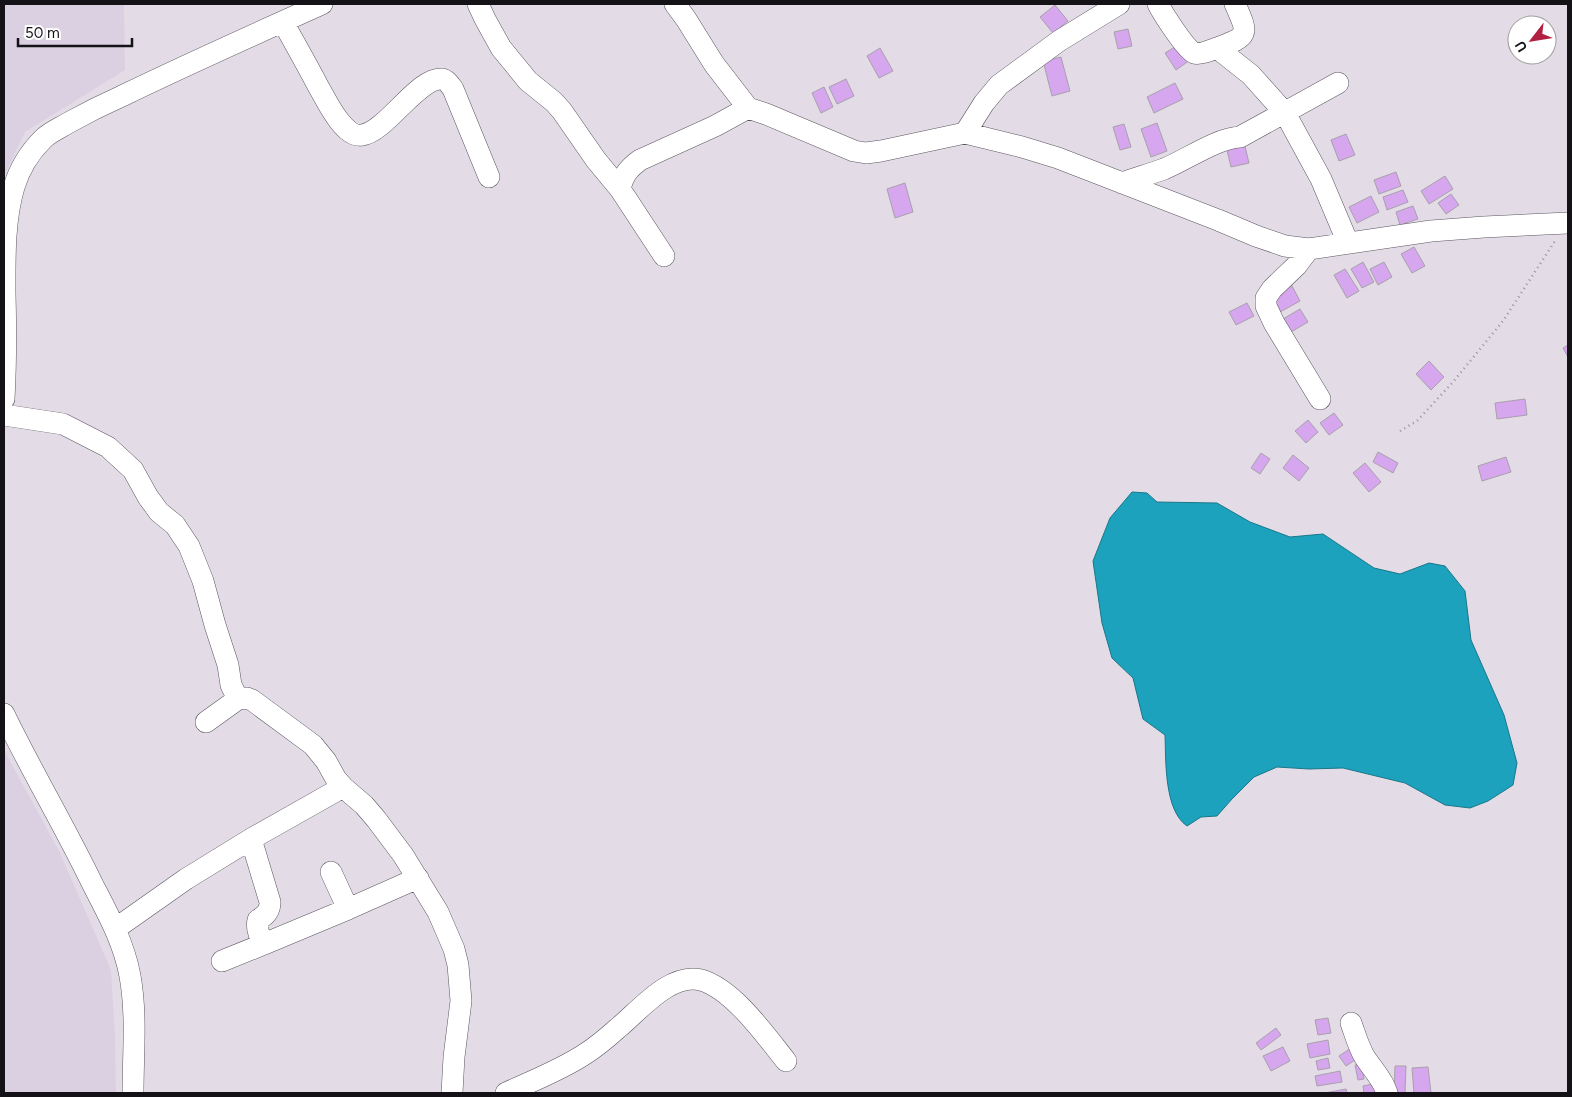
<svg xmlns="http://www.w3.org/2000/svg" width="1572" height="1097" viewBox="0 0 1572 1097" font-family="Figtree,sans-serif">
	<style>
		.built { fill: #dbd0e1 }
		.water { fill: #1ca2bc; stroke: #1a778a }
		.building { fill: #d6a6ee; stroke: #a7a1aa }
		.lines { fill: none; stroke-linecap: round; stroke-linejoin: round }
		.minor-casing { stroke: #5b555e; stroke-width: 22 }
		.path { stroke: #97929a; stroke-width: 2.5; stroke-dasharray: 1 4; stroke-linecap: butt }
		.minor { stroke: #fff; stroke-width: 21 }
	</style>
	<rect width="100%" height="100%" fill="#e3dce7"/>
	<path class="built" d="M4 4H124L125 70 25 132 4 176Z
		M4 750 60 853 111 970 115 1037 116 1093H4Z"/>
	<path class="water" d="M1132 492 1147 493 1157 502 1217 503 1250 522 1290 537 1323 534 1374 568 1400 574 1429 563 1445 566 1465 591 1471 640 1504 715 1517 763 1513 785 1488 801 1470 808 1445 805 1405 783 1343 768 1309 769 1277 767 1254 777 1232 799 1217 816 1201 817 1187 826C1164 810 1166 761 1165 735L1143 719 1133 678 1112 658 1102 623 1093 561 1110 518Z"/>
	<path class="building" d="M1055 5 1068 21 1053 33 1040 17Z
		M1128 29 1132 46 1118 49 1114 32Z
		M1183 42 1193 58 1176 70 1165 53Z
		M880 48 893 71 879 78 867 56Z
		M1061 57 1070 91 1052 96 1043 61Z
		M846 79 854 96 837 104 829 87Z
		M1175 83 1183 99 1154 113 1147 97Z
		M824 87 833 107 821 113 812 93Z
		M1157 123 1167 151 1151 157 1141 129Z
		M1124 124 1131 147 1120 150 1113 127Z
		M1346 134 1355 155 1339 161 1331 140Z
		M1244 142 1249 163 1231 167 1226 146Z
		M1396 172 1401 186 1379 194 1374 180Z
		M1445 176 1453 189 1429 204 1421 191Z
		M905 183 913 212 895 218 887 189Z
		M1403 190 1408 202 1387 210 1383 197Z
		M1451 194 1459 205 1446 214 1438 203Z
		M1371 196 1379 212 1357 223 1349 207Z
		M1413 206 1418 219 1400 225 1396 212Z
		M1414 247 1425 266 1412 273 1401 254Z
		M1363 262 1374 282 1362 288 1351 269Z
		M1384 262 1392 277 1378 285 1370 269Z
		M1345 269 1359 291 1347 298 1334 275Z
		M1291 284 1300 301 1280 312 1271 296Z
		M1247 303 1254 316 1236 325 1229 312Z
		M1300 309 1308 322 1291 332 1283 319Z
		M1568 345V357L1563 348Z
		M1429 361 1444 377 1431 390 1416 374Z
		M1525 399 1527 415 1497 419 1495 403Z
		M1334 413 1343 425 1329 435 1320 423Z
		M1308 420 1318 432 1306 443 1295 431Z
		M1378 452 1398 463 1393 473 1373 462Z
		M1261 453 1270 459 1260 474 1251 468Z
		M1293 455 1309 468 1299 481 1283 468Z
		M1506 457 1511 472 1482 481 1478 466Z
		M1365 463 1381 482 1369 492 1353 473Z
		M1328 1018 1331 1033 1318 1035 1315 1020Z
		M1276 1028 1281 1035 1261 1050 1256 1043Z
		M1328 1040 1330 1054 1310 1058 1307 1044Z
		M1354 1046 1361 1056 1346 1066 1339 1056Z
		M1283 1047 1290 1061 1271 1071 1263 1056Z
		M1328 1058 1330 1068 1318 1070 1316 1061Z
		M1361 1064 1364 1079 1358 1080 1355 1065Z
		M1395 1066H1406L1405 1093H1394Z
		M1428 1067 1431 1093H1414L1412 1068Z
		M1340 1071 1342 1082 1317 1086 1315 1076Z
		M1377 1083 1379 1093H1364L1363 1086Z
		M1346 1089 1347 1093H1325Z"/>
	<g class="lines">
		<defs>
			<path id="minor" d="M478 4 485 19 501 48 528 81 554 102 562 111 596 160 620 189 664 256
				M675 4 686 19 714 64 748 108 766 114 854 151 866 153 881 151 965 133 1022 147 1058 158 1218 220 1256 236 1285 246 1309 249 1431 231 1484 227 1568 223
				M1158 4C1162 12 1186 50 1194 53 1200 55 1211 50 1217 48L1251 75 1285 113 1321 179 1348 243
				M283 22C295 44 307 65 318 86 325 98 331 111 340 122 345 128 353 137 362 135 386 132 419 76 442 79 447 80 450 85 453 89L489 177
				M1217 48C1249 36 1249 35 1235 4
				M965 133 984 103 999 85 1059 41 1119 4
				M1122 183C1136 178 1150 174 1164 169 1186 160 1217 138 1240 137L1338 83
				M620 189C623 175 629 168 640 160L715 126 748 108
				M1309 249 1296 266 1272 289 1266 298V306L1274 323 1320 399
				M4 399C6 364 6 329 5 293 5 258 4 221 14 187 19 170 30 152 43 139 50 132 60 128 68 123 86 113 104 104 122 96 188 64 255 34 322 4
				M4 415 63 424 108 447 133 470 148 497 159 512 175 525 189 546 203 581 215 625 228 665 231 685 238 699
				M4 714C32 772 65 827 93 885 108 914 124 943 130 976 137 1015 133 1054 133 1093
				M206 722 238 699 247 698 252 700 313 745 326 761 336 779 343 787
				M251 839 270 902C270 911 266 915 258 920 256 928 259 936 264 944L348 909 331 872
				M348 909 418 878
				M115 929 186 879 251 839 343 787 364 805 376 819 403 855 438 912 454 949 458 965 461 1001 454 1057 452 1093
				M222 961 264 944
				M1351 1023C1355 1034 1358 1045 1364 1056 1372 1069 1383 1079 1387 1093
				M506 1093C532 1081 561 1070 585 1054 596 1047 608 1037 618 1028 639 1011 670 972 701 980 733 989 766 1036 786 1061"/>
		</defs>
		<use href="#minor" class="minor-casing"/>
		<path class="path" d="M1400 431 1417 421 1453 382 1503 321 1555 241"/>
		<use href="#minor" class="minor"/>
	</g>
	<rect width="1572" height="1097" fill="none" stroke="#141216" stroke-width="10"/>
	<g transform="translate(1532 40) rotate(239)"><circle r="24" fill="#ffffff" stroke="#a1a0a2"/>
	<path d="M0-4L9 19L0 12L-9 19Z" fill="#b22041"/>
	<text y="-8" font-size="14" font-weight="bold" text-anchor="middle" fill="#141216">U</text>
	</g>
	<path d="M18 38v8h114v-8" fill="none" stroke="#141216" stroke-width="2.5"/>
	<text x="25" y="38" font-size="15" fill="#141216" stroke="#ffffff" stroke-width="4" paint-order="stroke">50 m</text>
</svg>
